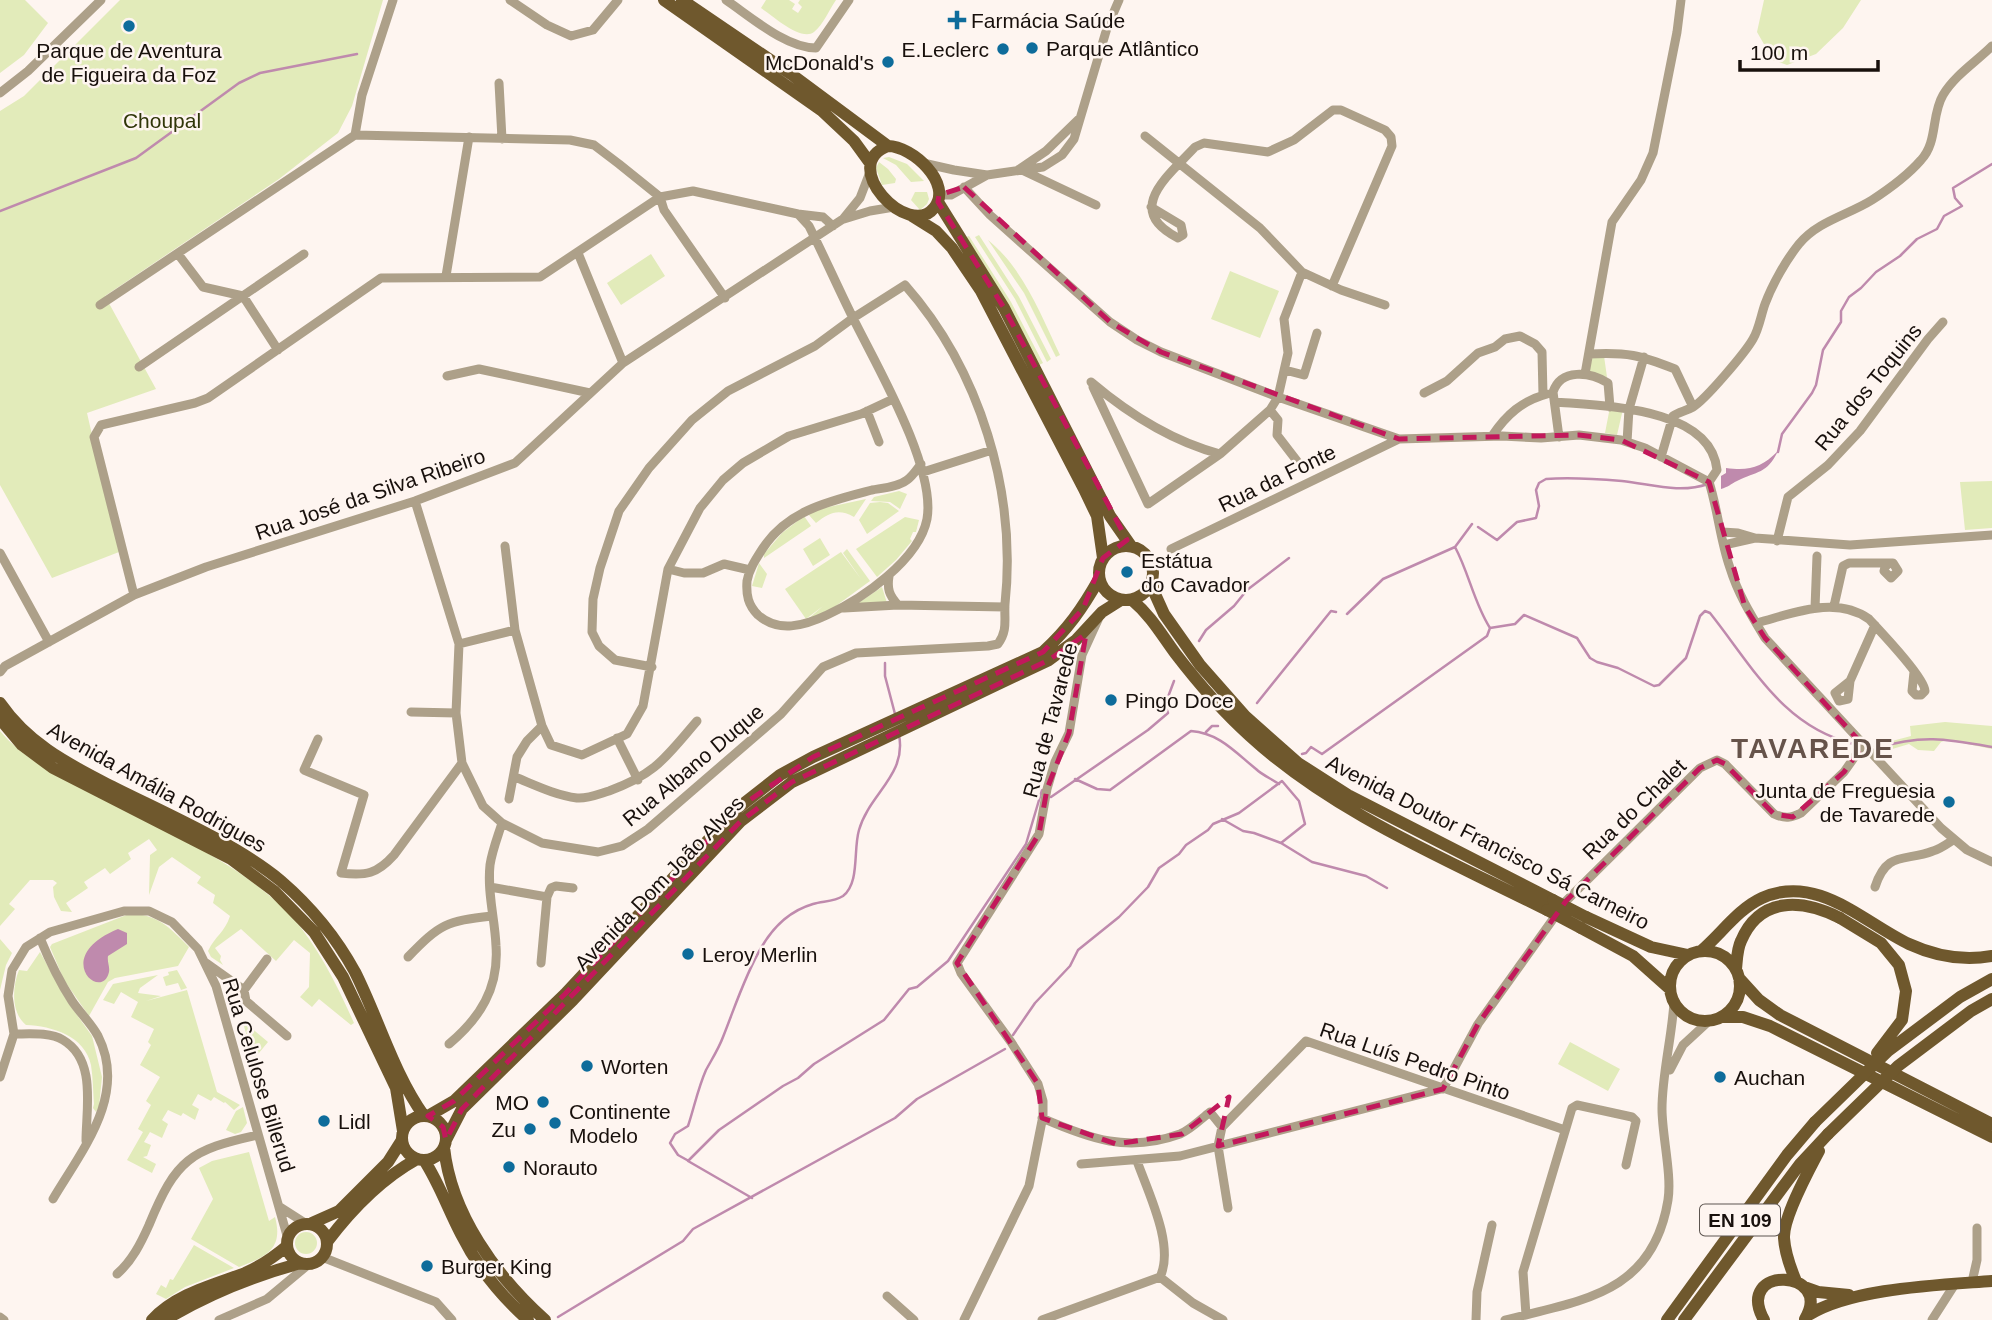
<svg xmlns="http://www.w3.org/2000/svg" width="1992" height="1320" viewBox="0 0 1992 1320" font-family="Helvetica,sans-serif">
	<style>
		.green { fill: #e2ebba }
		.water { fill: #bf8aad }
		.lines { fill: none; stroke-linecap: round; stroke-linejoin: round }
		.stream { stroke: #bf8aad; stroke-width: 2.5 }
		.minor { stroke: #ada089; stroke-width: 9 }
		.major { stroke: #6f582d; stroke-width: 12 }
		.major-bridge { stroke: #6f582d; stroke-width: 12 }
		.marked { fill: none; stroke: #c2185b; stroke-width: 5; stroke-dasharray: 14 9; stroke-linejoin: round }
		.poi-dot { fill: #0e6c9b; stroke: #fef5f0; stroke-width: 2.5 }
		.labels { text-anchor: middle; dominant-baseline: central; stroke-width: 5; stroke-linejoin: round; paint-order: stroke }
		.shield { fill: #fef5f0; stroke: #5d5550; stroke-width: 2 }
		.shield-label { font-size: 19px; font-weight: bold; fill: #18100c }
		.poi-label { font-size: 21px; fill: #18100c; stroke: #fef5f0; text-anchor: start }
		.park-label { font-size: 21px; fill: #303608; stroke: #fef5f0 }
		.street-label { font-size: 21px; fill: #18100c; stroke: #fef5f0 }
		.district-label { font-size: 28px; font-weight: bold; letter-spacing: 2px; fill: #66534a; stroke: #fef5f0 }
	</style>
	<rect width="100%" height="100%" fill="#fef5f0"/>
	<path class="green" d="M0 0H25L48 23 24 55 0 73Z
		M120 0H383L352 106 338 133 279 179 105 296 156 389 87 413 119 552 52 578 0 485V111L24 96Z
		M766 0H789L795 4 792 9 798 13 802 7 798 3 800 0H836C829 10 823 25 814 32 801 42 772 15 761 8Z
		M1764 0H1861L1843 28 1816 54 1787 65 1773 60 1757 32Z
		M889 157 907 164 924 181 911 182 896 165 883 158Z
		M879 162 888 169 896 179 895 183 882 185 876 168Z
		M915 192H927L929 199 927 204 920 210 911 200Z
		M979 235 1019 297 1051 359 1047 362 1015 299 975 237Z
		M969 236 1011 302 1043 363 1037 366 964 238Z
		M988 240C1023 268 1041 315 1060 355L1056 357 1024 293Z
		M651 254 665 276 621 305 607 283Z
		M1230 271 1279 291 1260 338 1211 319Z
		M1589 354 1604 356 1607 377 1585 374Z
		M1610 407 1623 409 1617 435 1605 433Z
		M1992 481V528L1965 530 1960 482Z
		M899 491 907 494 900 509 890 502 871 501 874 497Z
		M866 499 854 517C838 508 829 513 816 523L808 514 824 508Z
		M880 502 888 503 899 511 867 534 859 520 870 503Z
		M804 516 811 526 764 558V554L782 533Z
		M905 517 919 520 916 532H913L910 539 912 541 896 560 877 577 856 549Z
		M820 538 830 555 813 566 803 549Z
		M847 549 870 581 829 611 808 619 823 606 806 619 785 589 841 552 861 579 843 553Z
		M759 563 767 574 762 588 752 586Z
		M882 587 887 603 857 604Z
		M1945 722 1992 726V749L1947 740 1941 742 1934 751 1918 750 1909 744 1879 753 1873 746 1911 736 1910 726Z
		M0 731C28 764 69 781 107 801 169 833 244 865 292 917 319 948 337 985 354 1023L351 1025 319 999 312 1007 300 997 309 987 310 953 294 940 276 961 241 929 215 948 221 956 220 960 223 965 211 957 208 951C215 936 225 932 230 916L213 903 215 895 197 883 201 877 172 857 159 867 149 895 150 855 157 850 149 839 128 853 131 859 110 874 105 868 84 882 88 888 66 903 72 912 61 911 54 897 53 887 57 883 53 880H30L9 904 15 909 0 926Z
		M129 914C158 914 169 927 189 947L178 966 115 978 108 982 89 1016 64 980 50 947 52 944Z
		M0 939 12 953 6 965 0 990Z
		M40 952 67 1001 92 1036 102 1077 99 1106 96 1112 93 1108 94 1104C93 1091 93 1078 91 1065 85 1036 52 1026 26 1025 11 1013 12 987 19 970L27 971Z
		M177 970 187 988 181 990 178 983 166 986 163 977 169 975 168 972Z
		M158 975 140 988 138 993 161 996 146 1001 187 990 217 1092 240 1105 234 1110 225 1102 224 1103 214 1097 211 1101 198 1094 192 1105 199 1109 195 1120 183 1113 181 1116 168 1110 162 1120 168 1124 162 1138 150 1132 144 1142 151 1145 147 1156 143 1157 156 1164 152 1173 127 1160 143 1132 138 1129 151 1105 146 1101 160 1077 140 1065 151 1045 148 1042 154 1029 131 1017 138 1002 121 992 114 1004 103 1000 113 984Z
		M242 1020 268 1042 254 1059Z
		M1570 1042 1620 1069 1608 1091 1558 1064Z
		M243 1107 247 1123 241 1132 235 1134 226 1130 236 1111Z
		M249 1152 269 1221 275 1217C284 1250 265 1257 239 1267L191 1239 213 1199 199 1168 212 1161Z
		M295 1243a11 11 0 1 1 22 0a11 11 0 1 1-22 0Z
		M194 1245 234 1268 185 1287 166 1299 156 1294 161 1285 166 1288 170 1279 173 1280Z"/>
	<path class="water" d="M1778 451C1767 474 1757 471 1737 481 1731 484 1728 487 1721 489V476L1726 473V468C1749 471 1761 468 1778 451Z
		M118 929 127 933V944L108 956C107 962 110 967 109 972 102 1003 50 957 118 929Z"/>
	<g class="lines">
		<path class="stream" d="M0 211 136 158 239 83 260 73 357 54
			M1778 452 1782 434 1812 393 1816 385 1823 350 1841 322V311L1849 297 1861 288 1876 272 1900 256 1917 239 1937 229 1944 216 1962 206 1955 198 1953 188 1992 164
			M1478 527 1497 540 1517 522 1536 518 1539 506 1536 490 1539 483 1546 479C1568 477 1599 479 1622 481 1651 484 1679 494 1708 484
			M1347 614 1383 579 1455 547
			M1490 628 1515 624 1524 615 1577 638 1590 658 1597 662 1618 668 1654 686 1659 685 1686 658 1700 616 1705 611 1710 613C1753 667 1783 727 1854 744
			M1199 641 1206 630 1234 606 1247 590 1289 558
			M885 663V676L895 714
			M1257 703 1331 611 1336 612
			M1206 732 1212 726H1218
			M1877 748C1922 734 1947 739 1992 747
			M1302 754 1306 753 1311 747 1322 754 1487 636 1490 628C1474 603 1469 573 1455 547L1472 524
			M1075 779 1097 789 1110 790 1191 731C1219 733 1235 752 1256 769 1262 775 1272 779 1279 784
			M1051 797 1148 730 1168 713 1165 705 1174 681
			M1222 819 1243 831 1254 833 1281 843 1312 862 1366 876 1387 888
			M1013 1035 1035 1003 1070 966 1078 950 1119 917 1148 887 1159 868 1179 854 1186 845 1208 830 1213 824 1239 813 1282 781 1299 801 1305 824 1281 843
			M687 1160 678 1155 670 1143 675 1134 688 1126C694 1108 698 1088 706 1070 712 1059 719 1048 723 1037 735 1007 745 975 761 948 773 927 789 911 813 904 823 901 834 902 843 896 860 883 853 850 859 830 869 794 907 775 899 735
			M752 1198 688 1161 719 1130 783 1086 798 1078 814 1064 884 1020 909 989 917 987 948 961 1026 844 1042 790
			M558 1317 683 1241 693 1229 895 1118 917 1099 1005 1049"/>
		<path class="minor" d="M510 0 547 25 571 36 593 30 618 0
			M726 0C751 17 786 48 816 48L849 0
			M499 83 502 139
			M0 93 28 71 101 0
			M355 135 362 95 393 0
			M1145 136 1260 228 1302 272 1341 290 1385 305
			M923 163 954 170 987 175 1043 167 1062 155 1074 139 1107 28 1119 0
			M1018 170 1046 151 1080 118
			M1024 171 1096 205
			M964 187 990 215 1110 322 1137 340 1161 352 1278 397 1399 439 1502 436 1541 438 1579 435 1621 440 1645 448 1709 482
			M939 195H951L987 175
			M1151 207 1181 225 1183 235 1178 238C1123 210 1168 176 1195 147L1204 143 1268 152 1294 140 1333 110H1341L1385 130 1391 137 1392 146 1332 286
			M844 219 870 211 894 207
			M833 226 823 217 798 214 809 226C825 258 839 290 855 322 878 368 936 468 927 519 919 560 862 599 827 615 804 626 778 633 758 615 748 605 746 595 747 581 749 569 756 559 763 548 788 510 830 501 872 490 883 488 898 487 907 480 913 476 917 469 921 464
			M578 253 623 363
			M178 254 203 287 243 296 278 350
			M446 276 469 137
			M100 305 355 135 570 140 594 145 619 164 660 197 664 210 725 298
			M1589 354C1628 352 1639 355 1675 369L1693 407
			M139 367 304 254
			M1285 370 1304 375 1317 333
			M1585 374 1612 222 1641 180 1653 153 1677 32 1681 0
			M447 376 479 369 590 393
			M1091 382C1130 415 1171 441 1220 454L1270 410 1278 397 1288 353 1284 319 1302 272
			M1093 387 1148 504 1220 454
			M1424 393 1447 381 1478 353 1495 347 1505 339 1520 336 1535 344 1542 352 1543 395
			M1555 402C1603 406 1711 407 1717 470L1709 482
			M1270 410 1278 420 1277 435 1297 461
			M867 411 879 442
			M1492 436C1507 414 1522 401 1547 394
			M1559 437 1553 392C1561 368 1590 372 1608 383L1610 407
			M1627 442 1629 409 1644 357
			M1661 457 1673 416C1679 412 1686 411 1693 407 1705 400 1745 353 1753 339 1759 329 1761 315 1765 304 1772 285 1786 260 1799 244 1818 221 1848 215 1872 200 1889 189 1908 175 1921 160 1938 142 1931 115 1943 95 1955 75 1976 62 1992 46
			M923 472 992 450
			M1709 482C1718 510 1720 540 1730 568 1738 594 1751 615 1765 638L1941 828 1967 850 1992 862
			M415 501 459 644 456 713 462 763 483 806 502 823 542 843 598 852 622 846 648 829 781 714 823 667 856 653 988 646 998 644C1008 630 1004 620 1005 604 1017 492 980 370 905 285L853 318 815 346 728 391 692 420 649 468 619 511 600 568 593 599 592 632 599 646 615 660 652 667
			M1722 532 1738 533 1755 538 1724 545
			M1755 538 1850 545 1992 535
			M1777 541 1788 497 1828 465 1860 431 1928 339 1943 322
			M505 546 515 630 542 726 551 745 582 755 627 734 643 706 668 569 700 508 723 480 743 463 789 436 861 414 893 399
			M1171 549 1399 439
			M0 553 49 642
			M668 569 684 573H703L724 564 750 570
			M889 576C887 589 889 595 898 605
			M134 595 94 437 101 425 195 403 208 398 381 278 540 277 660 197 693 191 798 214
			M1834 606 1843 566 1849 563H1893L1898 571 1891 578 1884 571 1885 567 1889 563
			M844 608 898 605 1005 607
			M1815 608 1817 556
			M1756 623C1792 614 1835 595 1869 619 1880 631 1925 678 1925 691L1921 695H1916L1912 691 1914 672
			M459 644 515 630
			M0 672 5 666 134 595 206 567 415 501 515 463 623 363 843 219 860 198 870 172
			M1850 681 1835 693 1839 701 1848 699 1850 681 1875 625
			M411 712 456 713
			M617 738 638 780
			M318 739 304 770 364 795 341 873C366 876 377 874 394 855L462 763
			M515 777C535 785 555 795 577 798 587 799 599 794 609 791 656 774 665 758 697 721
			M509 799 517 757 527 741 542 726
			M490 887 547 897 541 963
			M1875 887C1887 850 1905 862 1933 851 1940 849 1947 844 1953 840
			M547 897 551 888 556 886 573 888
			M40 938C49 960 59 981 72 1001 80 1013 91 1023 98 1036 128 1095 82 1150 53 1199
			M408 957C440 924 446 921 492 916
			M206 963 244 990 246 1001 287 1036
			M244 990 267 959
			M14 1034C29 1034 50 1032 63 1040 97 1060 86 1109 86 1141
			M449 1044C480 1018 499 988 496 946 495 919 487 893 490 865 492 851 498 836 502 823
			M1670 1070 1683 1045 1709 1021
			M0 1077 14 1034 8 996 12 970 26 947 50 932 124 911H149L172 922 198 949 216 986 288 1239
			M1443 1089 1478 1024 1566 901 1700 768 1717 760 1725 764 1774 814C1785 819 1791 818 1801 813L1844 772 1863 745
			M1042 1118C1090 1139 1128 1153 1180 1134 1190 1130 1201 1119 1210 1112L1222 1127
			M1137 1161C1148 1192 1175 1246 1160 1277
			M1081 1164 1180 1156 1441 1089
			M280 1207 305 1223
			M1228 1208 1218 1146 1222 1127 1306 1041 1565 1130
			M322 1257 436 1302 452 1320
			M117 1274C132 1261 141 1243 149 1225 176 1159 190 1150 258 1135
			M1972 1282 1977 1260V1228
			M887 1296 914 1320
			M1526 1315 1523 1272 1572 1108 1577 1105 1632 1117 1636 1121 1626 1165
			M0 1317 4 1320
			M219 1320 267 1299 309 1264
			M964 1320 1029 1186 1043 1116V1101L1038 1084 1011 1042 961 973 957 963 1039 834 1047 789 1055 762 1069 733 1082 655 1098 620
			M1042 1320 1160 1277 1193 1303 1223 1320
			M1476 1320 1477 1292 1492 1225
			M1505 1320C1582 1300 1653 1294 1668 1200 1672 1175 1662 1135 1662 1109 1662 1074 1672 1037 1674 1002
			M1932 1320 1955 1284"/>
		<path class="major" d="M664 0 821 110 854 141 870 163
			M682 0 791 74 888 146
			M888 146C912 146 954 184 934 208 909 240 837 165 888 146Z
			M938 202 1004 308 1110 516 1131 546
			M912 216 936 231 952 248 981 291 1084 489 1097 516 1103 558
			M1099 573a27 27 0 1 1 54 0a27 27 0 1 1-54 0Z
			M1152 582 1155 594 1164 614 1200 665 1245 716 1298 763 1348 795 1553 900
			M1132 600C1151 616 1161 634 1175 653 1198 683 1222 711 1250 736 1334 813 1446 859 1547 910
			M0 703C27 742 64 762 105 783 160 811 234 842 281 881 310 906 337 939 355 972 379 1020 393 1072 424 1116
			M0 719 22 745 53 768 231 859 274 891 314 932 343 977 396 1088 403 1131
			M1586 917 1651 947 1688 955
			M1581 928 1633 956 1670 989
			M1701 951C1721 934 1738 909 1762 898 1817 873 1863 922 1909 944 1935 956 1964 961 1992 956
			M1670 986a35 35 0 1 1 70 0a35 35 0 1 1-70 0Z
			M1736 969C1737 960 1737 949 1741 941 1760 896 1802 899 1840 918
			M1739 978 1759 1000 1780 1015 1992 1124
			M1722 1017H1743L1770 1026 1992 1137
			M428 1116 454 1101 565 994 738 808 780 775 813 757 1043 652C1068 629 1082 609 1099 579
			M402 1138a22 22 0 1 1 44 0a22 22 0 1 1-44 0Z
			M446 1140 462 1109 573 1000 741 821 792 782 1049 660 1076 640 1102 612 1121 600
			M444 1147C451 1214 496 1276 545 1320
			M424 1160C439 1183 448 1209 461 1234 477 1266 501 1296 528 1320
			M312 1223 339 1211 388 1162 402 1140
			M287 1244a20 20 0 1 1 40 0a20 20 0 1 1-40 0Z
			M327 1242C351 1210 381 1179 417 1159
			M1796 1281C1790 1267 1785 1253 1784 1238 1783 1217 1809 1170 1819 1151
			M1804 1287 1818 1292 1849 1295
			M1807 1316C1849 1288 1940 1285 1992 1281
			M152 1320C176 1294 213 1285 245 1273 261 1266 274 1257 287 1246
			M165 1320C208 1294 253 1276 301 1263
			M1667 1320 1787 1155 1815 1122
			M1684 1320 1800 1164 1828 1134
			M1764 1320C1733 1264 1835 1269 1805 1319"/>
		<path class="major-bridge" d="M1553 900 1586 917
			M1547 910 1581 928
			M1840 918 1881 943 1899 965 1906 991 1902 1020 1877 1053
			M1815 1122 1888 1051 1960 997 1992 979
			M1828 1134 1898 1066 1971 1011 1992 999"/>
	</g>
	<path class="marked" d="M964 187 1110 322 1161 352 1399 439 1579 435 1621 440 1709 482 1745 607 1765 638 1863 745 1844 772 1793 817 1774 814 1725 764 1717 760 1700 768 1566 901 1478 1024 1443 1089 1218 1146 1229 1097 1182 1134 1116 1144 1042 1118 1038 1084 957 963 1039 834 1047 789 1069 733 1086 634 1049 660 792 782 741 821 462 1109 446 1140 443 1127 428 1116 454 1101 565 994 738 808 813 757 1043 652 1083 609 1103 558 1127 540 1004 308 938 202 939 195Z"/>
	<g class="poi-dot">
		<path d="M953.5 9.5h7v7h7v7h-7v7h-7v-7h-7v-7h7z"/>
		<circle cx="129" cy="26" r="7"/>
		<circle cx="1032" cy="48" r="7"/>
		<circle cx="1003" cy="49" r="7"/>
		<circle cx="888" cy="62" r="7"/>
		<circle cx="1127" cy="572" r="7"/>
		<circle cx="1111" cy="700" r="7"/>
		<circle cx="1949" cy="802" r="7"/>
		<circle cx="688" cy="954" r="7"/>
		<circle cx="587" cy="1066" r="7"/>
		<circle cx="1720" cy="1077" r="7"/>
		<circle cx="543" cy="1102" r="7"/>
		<circle cx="324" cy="1121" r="7"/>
		<circle cx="555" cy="1123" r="7"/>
		<circle cx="530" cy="1129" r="7"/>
		<circle cx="509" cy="1167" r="7"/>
		<circle cx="427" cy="1266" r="7"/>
	</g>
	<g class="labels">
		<rect class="shield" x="1700" y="1204.5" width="80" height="31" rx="5"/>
		<g class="shield-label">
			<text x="1740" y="1220">EN 109</text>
		</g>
		<g class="poi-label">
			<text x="971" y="20">Farmácia Saúde</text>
			<text x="1046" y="48">Parque Atlântico</text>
			<text x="989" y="49" text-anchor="end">E.Leclerc</text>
			<text x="129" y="50" text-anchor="middle">Parque de Aventura<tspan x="129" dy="24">de Figueira da Foz</tspan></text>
			<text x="874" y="62" text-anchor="end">McDonald's</text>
			<text x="1141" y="560">Estátua<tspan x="1141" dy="24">do Cavador</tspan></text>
			<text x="1125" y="700">Pingo Doce</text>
			<text x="1935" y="790" text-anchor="end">Junta de Freguesia<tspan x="1935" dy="24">de Tavarede</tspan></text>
			<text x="702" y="954">Leroy Merlin</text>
			<text x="601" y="1066">Worten</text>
			<text x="1734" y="1077">Auchan</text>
			<text x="529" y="1102" text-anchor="end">MO</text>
			<text x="569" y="1111">Continente<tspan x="569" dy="24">Modelo</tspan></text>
			<text x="338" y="1121">Lidl</text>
			<text x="516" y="1129" text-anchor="end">Zu</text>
			<text x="523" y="1167">Norauto</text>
			<text x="441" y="1266">Burger King</text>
		</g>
		<g class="park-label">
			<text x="162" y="120">Choupal</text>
		</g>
		<g class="street-label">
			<text transform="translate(1868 387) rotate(-51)">Rua dos Toquins</text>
			<text transform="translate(1277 478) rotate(-26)">Rua da Fonte</text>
			<text transform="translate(370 494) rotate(-19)">Rua José da Silva Ribeiro</text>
			<text transform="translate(1050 720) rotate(-75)">Rua de Tavarede</text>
			<text transform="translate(693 765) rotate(-40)">Rua Albano Duque</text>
			<text transform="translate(157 787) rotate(29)">Avenida Amália Rodrigues</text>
			<text transform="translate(1634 809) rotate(-44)">Rua do Chalet</text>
			<text transform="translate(1488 842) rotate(27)">Avenida Doutor Francisco Sá Carneiro</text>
			<text transform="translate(659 883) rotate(-46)">Avenida Dom João Alves</text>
			<text transform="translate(1415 1061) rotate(19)">Rua Luís Pedro Pinto</text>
			<text transform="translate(259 1075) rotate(73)">Rua Celulose Billerud</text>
		</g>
		<g class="district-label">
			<text x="1813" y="748">TAVAREDE</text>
		</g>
	</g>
	<path d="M1740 60v10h138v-10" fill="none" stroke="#18100c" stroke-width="3.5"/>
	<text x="1750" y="60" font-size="21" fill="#18100c" stroke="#fef5f0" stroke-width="5" paint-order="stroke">100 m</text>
</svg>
